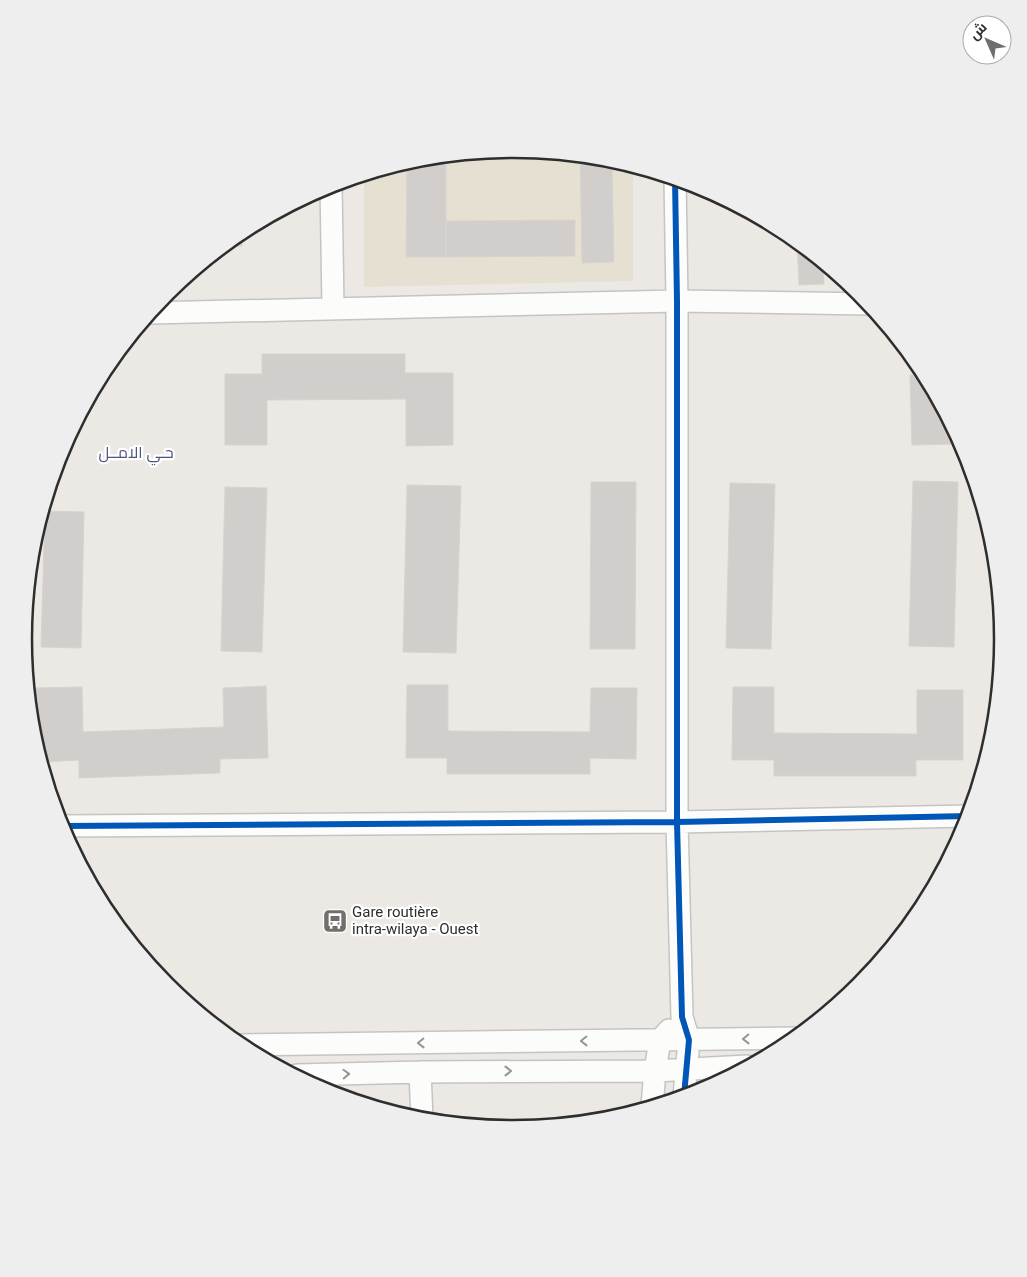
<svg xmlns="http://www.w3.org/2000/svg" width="1027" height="1277" viewBox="0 0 1027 1277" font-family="Roboto,Cairo,sans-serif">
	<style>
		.education { fill: #e6e0d3 }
		.building { fill: #d1cecb; stroke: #d7d4d0 }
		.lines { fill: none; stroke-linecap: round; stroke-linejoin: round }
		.street-casing { stroke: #c5c4c5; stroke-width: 24 }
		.street { stroke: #fcfcfb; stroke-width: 21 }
		.cycleway-casing { stroke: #fff; stroke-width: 9 }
		.cycleway { stroke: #0057b8; stroke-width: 6 }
		.oneway { stroke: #959594 }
		.labels { text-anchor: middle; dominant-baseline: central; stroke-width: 4.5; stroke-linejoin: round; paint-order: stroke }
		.poi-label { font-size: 15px; fill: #2e2e2e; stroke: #fff; text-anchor: start }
		.neighbourhood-label { font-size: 16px; fill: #4d5680; stroke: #fff }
		.rim { fill: none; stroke: #2e2e2e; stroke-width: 2.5 }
	</style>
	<rect width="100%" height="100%" fill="#ece8e4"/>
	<path class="education" d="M514 149 609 158 633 165V281L364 287V174L418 158Z"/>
	<path class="building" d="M446 155V257H406L407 162 418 158Z
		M580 155 612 159 614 262 582 263Z
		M575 220V256L446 257V221Z
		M242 231V246H223Z
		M797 241 824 263H823L824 284 799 285Z
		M262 354H405V373H453V445L406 446V399L267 400V445H225V374H262Z
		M910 375H925L958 436V444L912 445Z
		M913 481 958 482 954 647 909 646Z
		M591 482H636L635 649H590Z
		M730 483 775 484 771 649 726 648Z
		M407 485 461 486 456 653 403 652Z
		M225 487 267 488 262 652 221 651Z
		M45 511 84 512 81 648 41 647Z
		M407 685H448V731L590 732 591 688H637L636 759 590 758V774H447V758H406Z
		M266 686 268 758 220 759V773L79 778V760L42 762 37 747 35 688 82 687 83 732 224 727 223 688Z
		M733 687H774V733L917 734V690H963V760H916V776H774V760H732Z"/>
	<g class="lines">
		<defs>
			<path id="street" d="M675 178 677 301V822L682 1017 689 1040 684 1096
				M331 184 333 308
				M150 313 677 301 869 304
				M61 826 677 822 969 816
				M240 1045 795 1038
				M420 1072 422 1119
				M297 1075 420 1072 655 1071 747 1066
				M652 1106 655 1071 660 1040 669 1030"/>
		</defs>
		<use href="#street" class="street-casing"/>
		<use href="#street" class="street"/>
		<defs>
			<path id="cycleway" d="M675 178 677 301V822L682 1017 689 1040 684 1096
				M61 826 677 822 969 816"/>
		</defs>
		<use href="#cycleway" class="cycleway-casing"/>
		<use href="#cycleway" class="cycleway"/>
	</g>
	<defs><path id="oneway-chevron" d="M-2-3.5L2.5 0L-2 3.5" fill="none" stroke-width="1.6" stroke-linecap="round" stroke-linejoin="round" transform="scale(1.25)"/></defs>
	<g class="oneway">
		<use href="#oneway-chevron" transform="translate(746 1039) rotate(179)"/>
		<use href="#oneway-chevron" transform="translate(584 1041) rotate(179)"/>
		<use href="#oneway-chevron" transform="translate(421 1043) rotate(179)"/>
		<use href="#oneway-chevron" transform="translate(508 1071)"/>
		<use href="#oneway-chevron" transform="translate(346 1074) rotate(-2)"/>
	</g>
	<defs>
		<symbol id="bus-square" viewBox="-11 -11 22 22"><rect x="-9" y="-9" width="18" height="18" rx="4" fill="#706f6e" stroke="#fff"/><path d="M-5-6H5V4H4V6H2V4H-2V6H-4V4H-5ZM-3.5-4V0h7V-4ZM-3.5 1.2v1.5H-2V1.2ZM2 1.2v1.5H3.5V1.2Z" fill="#fff"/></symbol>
	</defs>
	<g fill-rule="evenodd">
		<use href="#bus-square" x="321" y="907" width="28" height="28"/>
	</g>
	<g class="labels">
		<g class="poi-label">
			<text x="352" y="912">Gare routière<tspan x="352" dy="17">intra-wilaya - Ouest</tspan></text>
		</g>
		<g class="neighbourhood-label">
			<text x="136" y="452">حـي الامــل</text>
		</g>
	</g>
	<path d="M0 0H1027V1277H0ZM32 639a481 481 0 1 1 962 0a481 481 0 1 1-962 0Z" fill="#eee" fill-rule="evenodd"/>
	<path class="rim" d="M32 639a481 481 0 1 1 962 0a481 481 0 1 1-962 0Z"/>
	<g transform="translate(987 40) rotate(315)"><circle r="24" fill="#ffffff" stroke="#ababab"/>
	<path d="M0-4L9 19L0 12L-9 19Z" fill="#706f6e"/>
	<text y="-8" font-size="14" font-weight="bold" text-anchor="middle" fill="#2e2e2e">ش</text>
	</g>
</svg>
